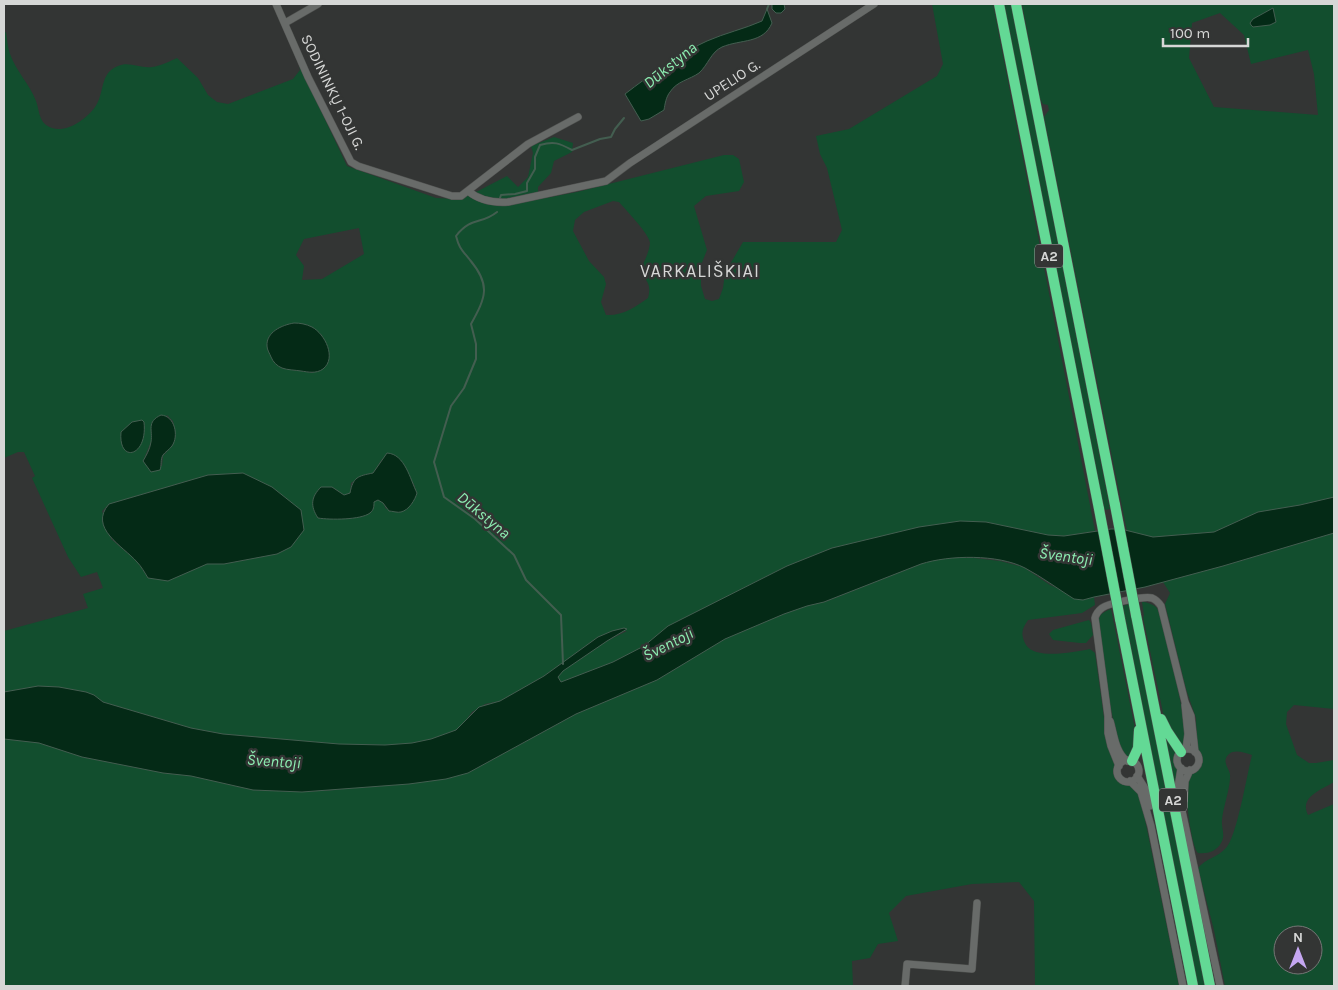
<svg xmlns="http://www.w3.org/2000/svg" width="1338" height="990" viewBox="0 0 1338 990" font-family="Karla,sans-serif">
	<style>
		.green { fill: #124e2e; fill-rule: evenodd }
		.water { fill: #042a16; stroke: #435e50 }
		.lines { fill: none; stroke-linecap: round; stroke-linejoin: round }
		.stream { stroke: #435e50; stroke-width: 2 }
		.minor-casing { stroke: #4f514f; stroke-width: 8 }
		.highway-casing { stroke: #4f514f; stroke-width: 11 }
		.minor { stroke: #686b69; stroke-width: 7 }
		.highway { stroke: #63d995; stroke-width: 10 }
		.highway-bridge-casing { stroke: #4f514f; stroke-width: 11; stroke-linecap: butt }
		.highway-bridge { stroke: #63d995; stroke-width: 10 }
		.labels { text-anchor: middle; dominant-baseline: central; stroke-width: 5; stroke-linejoin: round; paint-order: stroke }
		.shield { fill: #333534; stroke: #a5a6a5; stroke-width: 1 }
		.shield-label { font-size: 14px; font-weight: bold; fill: #d6d7d6 }
		.street-label { font-size: 15px; fill: #d6d7d6; stroke: #333534 }
		.water-label { font-size: 16px; font-style: italic; fill: #8deeb2; stroke: #333534 }
		.quarter-label { font-size: 18px; letter-spacing: 1px; fill: #d6d7d6; stroke: #333534 }
	</style>
	<rect width="100%" height="100%" fill="#333534"/>
	<path class="green" d="M932 4H993L1095 531 1064 536 1048 535 986 522 879 537 832 548 787 566 669 626 644 646 613 662 561 682 558 677 562 671 607 641 627 631H612L598 637 544 676 500 701 485 704 472 712 463 724 456 730 431 739 412 743 385 745 339 744 223 734 191 728 103 702 94 695 86 692 59 687 38 686 4 692V631L88 608 83 594 103 588 97 572 81 577 68 557 32 478 35 476 24 452H18L4 458V33L6 32C7 39 8 48 10 54 16 71 30 85 36 101 39 109 39 120 46 125 62 137 86 120 95 107 105 94 99 73 118 66 129 61 141 69 152 67 161 66 170 61 177 58L198 78 208 95 217 102 228 104 293 79 300 70 299 64 347 166 436 198 456 199 478 191 507 176 518 187 528 177 533 153 531 146 554 137 573 143 572 152 554 161 551 173 538 187V193L545 198 577 192 724 155H733L739 159 744 182 739 191 706 196 694 206 707 250 701 265V286L705 299 712 301 719 299 723 288 725 273 743 242H836L842 230 827 168 820 154 816 136 849 129 937 76 943 64ZM613 201 619 202C626 210 650 235 650 243 649 253 644 262 640 270 646 282 652 283 648 298 635 307 623 316 606 315L601 302 606 284 604 277 589 261 573 231 575 220 584 212ZM359 228 364 254 322 279 302 280 304 266 296 255 304 239ZM321 334 323 339 313 373 281 368ZM167 415 173 421 175 431 173 445 163 456 162 466 143 461 151 442ZM382 459C400 471 429 483 409 507L386 509 383 503 378 499 374 502V507L321 487H332L344 495 350 493 351 483 363 475 373 473ZM243 473 291 547 277 554 224 564H207L148 578 138 562 111 539 102 511 109 504 208 475Z
		M1003 4H1011L1110 509 1104 510Z
		M1022 4H1334V497L1300 505 1258 512 1214 532 1153 537 1127 531 1044 117 1049 110 1048 105 1043 104 1040 99ZM1220 13 1244 35 1251 64 1308 50 1314 74 1318 115 1214 107 1189 58 1192 23Z
		M1334 533V709L1294 705 1287 712 1286 724 1297 755 1309 763H1316L1334 760V782C1321 790 1299 797 1308 815L1334 804V986H1225L1214 930 1198 868C1205 859 1218 857 1226 848 1237 836 1247 774 1252 755 1245 753 1235 749 1229 754 1221 761 1229 768 1230 774 1231 787 1223 807 1222 820 1221 828 1226 835 1221 843 1216 852 1207 854 1198 853 1191 846 1185 794 1187 784 1190 772 1194 774 1200 766L1201 756 1197 749 1196 718 1186 689 1165 604 1170 593 1163 582 1223 566ZM1283 935H1313V965H1283Z
		M952 558H974L1000 561 1023 567 1050 585 1083 600 1094 597 1095 605 1082 613 1028 620C1022 629 1020 634 1026 645 1036 660 1074 652 1090 649L1095 653 1106 732 1115 762 1113 773 1119 782 1132 786 1140 795 1179 986H1035L1034 901 1019 882 972 884 906 896 889 913 898 941 878 944 870 958 852 961 853 986H4V739L39 743 82 757 163 773 191 776 253 790 302 792 335 790 468 773 576 714 657 680 725 639 784 614 807 606 825 602 921 564 936 559Z
		M1142 602C1147 602 1152 604 1156 607 1164 615 1185 717 1185 732 1185 736 1184 740 1183 744H1181L1165 722 1143 617 1144 616Z
		M1129 604 1131 615 1205 986H1197L1125 617 1123 606Z
		M1111 609 1135 729 1134 748 1129 757C1125 756 1125 756 1123 753 1115 740 1095 630 1099 618 1101 613 1106 611 1111 609Z
		M1089 620 1091 623 1093 635 1086 643H1080L1053 640 1049 634 1053 630Z
		M1166 737 1177 751C1173 763 1181 771 1175 782L1174 781Z"/>
	<path class="water" d="M772 4H784L785 9 781 13H776L772 9Z
		M1273 8 1276 22 1270 25 1253 27 1251 25 1250 23 1253 19Z
		M767 9 772 23C763 44 741 39 722 47 711 52 708 65 699 73 689 80 677 81 670 92 666 97 665 104 664 110L649 119 641 121 625 94C650 75 678 54 707 41 725 33 744 29 762 21Z
		M294 323C300 323 306 324 312 327 325 334 337 358 323 369 316 374 308 372 301 371 295 370 287 370 282 368 277 366 273 362 271 357 270 354 267 350 267 346 266 332 282 325 294 323Z
		M161 415C175 416 179 436 172 446 169 450 165 452 163 455 160 460 162 465 160 470L151 472 143 461C146 456 150 449 151 442 153 430 146 422 161 415Z
		M142 420 144 422C148 457 118 464 121 432L132 422Z
		M387 453C405 454 410 479 417 493 415 500 409 510 401 512 398 513 392 511 389 511L383 503 378 500 374 502C374 506 374 510 370 513 361 520 330 520 318 518 310 506 311 497 321 487H332L344 495 350 493C353 477 358 476 373 473Z
		M243 473 272 487 301 510 304 530 291 547 277 554 224 564H207L168 581 148 578C145 573 141 566 137 562 123 546 88 528 109 504L208 475Z
		M1334 497V533L1223 566 1145 587 1094 597 1083 600 1074 599C1058 589 1042 577 1025 568 998 554 949 555 921 564L824 602 807 606 784 614 725 639 657 680 576 714 468 773 446 779 409 784 302 792 253 790 191 776 163 773 82 757 39 743 4 739V692L38 686 59 687 86 692 94 695 103 702 191 728 223 734 339 744 385 745 412 743 431 739 456 730 479 707 500 701 544 676 598 637 612 631 624 628 627 629 607 641 563 671 558 677 561 682 613 662 644 646 668 626 787 566 832 548 919 527 960 521 986 522 1048 535 1064 536 1111 529H1121L1153 537 1214 532 1258 512 1300 505Z"/>
	<g class="lines">
		<path class="stream" d="M767 9 769 4
			M500 198 501 195 515 194 527 191V183L535 169V157L540 145C554 141 559 143 572 150L600 139 611 137 615 129 624 118
			M497 212C481 225 472 216 456 236 459 248 462 250 470 260 491 285 486 297 471 324L476 344V359L464 388 451 406 434 462 444 497 475 519 514 555 526 580 561 615 563 664"/>
		<defs>
			<path id="minor" d="M276 4 308 77 351 162 358 166 452 196H461L528 144 578 117
				M285 23 318 4
				M468 191C480 201 493 203 508 202L606 181 630 163 874 4
				M1185 705 1188 734 1186 749
				M1110 721C1114 734 1115 752 1127 761
				M1177 760a11 11 0 1 1 22 0a11 11 0 1 1-22 0Z
				M1117 771a11 11 0 1 1 22 0a11 11 0 1 1-22 0Z
				M1119 766 1111 746 1108 733V716L1095 618C1096 614 1098 611 1102 608 1109 603 1144 596 1152 598 1157 600 1159 603 1161 606L1185 702 1191 716 1195 752
				M1181 768 1178 787 1179 797 1220 986
				M1137 776 1148 793 1150 806
				M1130 781 1141 792 1151 826 1183 986
				M1184 800 1185 781 1190 770
				M905 986 907 964 972 969 977 903"/>
			<path id="highway" d="M999 4 1099 509
				M1016 4 1115 505
				M1136 615 1210 986
				M1120 619 1193 986
				M1161 719 1167 731 1181 752
				M1132 761 1138 748 1139 730"/>
		</defs>
		<use href="#minor" class="minor-casing"/>
		<use href="#highway" class="highway-casing"/>
		<use href="#minor" class="minor"/>
		<use href="#highway" class="highway"/>
		<defs>
			<path id="highway-bridge" d="M1115 505 1136 615
				M1099 509 1120 619"/>
		</defs>
		<use href="#highway-bridge" class="highway-bridge-casing"/>
		<use href="#highway-bridge" class="highway-bridge"/>
	</g>
	<g class="labels">
		<g class="shield">
			<rect x="1035" y="244.5" width="28" height="23" rx="4"/>
			<rect x="1159" y="788.5" width="28" height="23" rx="4"/>
		</g>
		<g class="shield-label">
			<text x="1049" y="256">A2</text>
			<text x="1173" y="800">A2</text>
		</g>
		<g class="street-label">
			<text transform="translate(732 80) rotate(-33)">UPELIO G.</text>
			<text transform="translate(333 92) rotate(64)">SODININKŲ 1-OJI G.</text>
		</g>
		<g class="water-label">
			<text transform="translate(670 65) rotate(-39)">Dūkstyna</text>
			<text transform="translate(484 515) rotate(40)">Dūkstyna</text>
			<text transform="translate(1066 556) rotate(8)">Šventoji</text>
			<text transform="translate(668 644) rotate(-27)">Šventoji</text>
			<text transform="translate(274 761) rotate(4)">Šventoji</text>
		</g>
		<g class="quarter-label">
			<text x="700" y="271">VARKALIŠKIAI</text>
		</g>
	</g>
	<rect width="1338" height="990" fill="none" stroke="#d6d7d6" stroke-width="10"/>
	<g transform="translate(1298 950)"><circle r="24" fill="#333534" stroke="#747675"/>
	<path d="M0-4L9 19L0 12L-9 19Z" fill="#c5a7f1"/>
	<text y="-8" font-size="14" font-weight="bold" text-anchor="middle" fill="#d6d7d6">N</text>
	</g>
	<path d="M1163 38v8h85v-8" fill="none" stroke="#d6d7d6" stroke-width="2.5"/>
	<text x="1170" y="38" font-size="15" fill="#d6d7d6" stroke="#333534" stroke-width="4" paint-order="stroke">100 m</text>
</svg>
